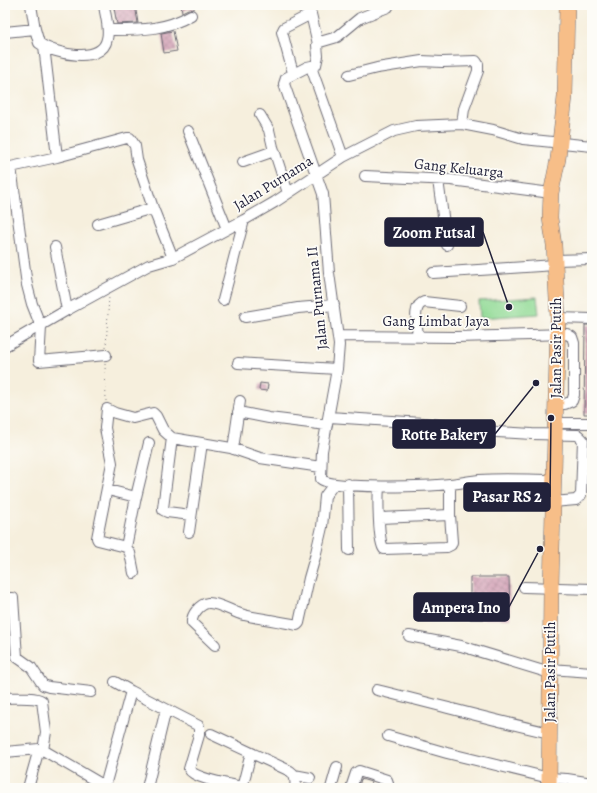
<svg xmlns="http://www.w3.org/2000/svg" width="597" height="793" viewBox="0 0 597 793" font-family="Alegreya,serif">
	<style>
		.green { fill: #91da95; stroke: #5a7e68 }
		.building { fill: url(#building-cross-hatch) }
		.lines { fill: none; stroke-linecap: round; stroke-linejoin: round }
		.minor-casing { stroke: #6c6a74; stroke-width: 12 }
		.highway-casing { stroke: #6c6a74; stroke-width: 16 }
		.path { stroke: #6c6a74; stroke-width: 1; stroke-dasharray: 1 3; stroke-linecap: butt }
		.minor { stroke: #fff; stroke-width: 10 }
		.highway { stroke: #f7be88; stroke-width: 15 }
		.labels { text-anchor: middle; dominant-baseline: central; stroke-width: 3.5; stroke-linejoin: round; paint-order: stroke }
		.street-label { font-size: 15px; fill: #22223b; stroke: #fdfcf7 }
		.leader { fill: none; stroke: #22223b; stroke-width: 1.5 }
		.callout-dot { fill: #22223b; stroke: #fdfcf7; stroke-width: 1.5 }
		.callout { fill: #22223b; stroke: #22223b; stroke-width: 1.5 }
		.callout-label { font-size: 16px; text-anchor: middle; font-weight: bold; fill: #fff }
	</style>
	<defs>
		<pattern id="building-cross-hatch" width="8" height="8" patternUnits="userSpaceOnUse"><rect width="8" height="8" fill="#d19db3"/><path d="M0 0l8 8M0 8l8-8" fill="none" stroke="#a98093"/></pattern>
	</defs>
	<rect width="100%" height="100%" fill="#fdfcf7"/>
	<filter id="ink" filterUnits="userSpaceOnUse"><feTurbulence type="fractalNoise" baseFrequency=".025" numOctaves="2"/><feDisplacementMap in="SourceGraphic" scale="8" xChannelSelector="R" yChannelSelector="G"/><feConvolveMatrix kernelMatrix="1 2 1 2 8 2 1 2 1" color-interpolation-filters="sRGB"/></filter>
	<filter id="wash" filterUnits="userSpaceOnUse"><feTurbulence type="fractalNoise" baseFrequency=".012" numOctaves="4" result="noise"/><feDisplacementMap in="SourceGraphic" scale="16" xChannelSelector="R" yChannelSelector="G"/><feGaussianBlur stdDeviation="0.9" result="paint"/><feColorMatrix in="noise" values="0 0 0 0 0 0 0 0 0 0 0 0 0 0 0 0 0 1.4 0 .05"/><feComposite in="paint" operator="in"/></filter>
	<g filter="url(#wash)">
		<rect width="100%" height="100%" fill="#f6efdd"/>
		<path class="green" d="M537 297 539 314 480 318 479 301Z"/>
		<g id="blocks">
			<path class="building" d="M130 5H135L138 23 117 24 114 8Z
				M181 5H194V10L188 9 182 12Z
				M173 31 177 51 164 53 161 33Z
				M585 325H592V414H584Z
				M260 383 268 384 267 391 259 390Z
				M470 577H509L510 619H470Z
				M361 779 371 782 369 788H364L359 786Z"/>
		</g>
	</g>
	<g filter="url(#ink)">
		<use href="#blocks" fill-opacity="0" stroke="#6c6a74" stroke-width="1"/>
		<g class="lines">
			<defs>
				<path id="minor" d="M31 5 35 29 39 43C54 54 102 65 107 39 110 29 105 15 104 5
					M388 7 360 18 337 37 320 42 317 45 318 56 316 65 307 67 286 78 284 84 323 194 329 273 339 345 337 369 322 451 321 479C331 490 431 486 450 484 460 483 470 481 480 480 504 478 529 480 553 480
					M108 30C138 30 164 31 191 15
					M5 32 35 29
					M44 46 57 157
					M311 67 343 157
					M293 73 282 32 284 28 311 14 318 44
					M349 75 377 68 422 61 442 62 476 61 478 64V71L464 109 462 124
					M260 115 269 130 273 147 288 193
					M188 131 227 229
					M243 162 274 151
					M11 167 27 285 32 304 41 327 39 361 106 355
					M6 168 57 157 127 138H130L135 146 137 160 153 208 173 258
					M365 176 451 180 551 193
					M438 180 447 245
					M98 224 153 208
					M55 247 67 310
					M555 260 592 259
					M433 273 555 265
					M223 300 244 220
					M245 317 298 308 334 305
					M558 318 592 319
					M338 336 456 337 567 334 572 337 574 343V395L572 401 565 404H556
					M418 337C418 327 411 306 424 302L460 306
					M5 346 67 310 149 265 173 258 244 220 275 202 343 157 394 131 416 126 462 124 493 130 523 139 592 146
					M238 363 337 369
					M238 412 269 418 327 425
					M329 417 423 423 497 432 532 434 578 435 583 440 581 495 576 500 553 502
					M555 423H592
					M233 449 240 401
					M348 484 349 550
					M379 487C378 497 378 542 384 549L447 547 451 545 452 542 450 515V484
					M108 490 136 497 149 443
					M191 515 167 512 163 510V508L172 438 231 448 260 458 321 467
					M380 518 450 515
					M189 532 202 443
					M126 547 136 497
					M134 573 130 553 126 547 98 540 97 538 112 463 105 428 107 409 115 413 133 418 153 413 156 416 163 430 172 438
					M524 587 592 589
					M5 598H13L17 657 31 667 43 685 49 687 91 692
					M409 636 461 646 550 673
					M215 645 192 623C191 615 200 604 208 603 218 602 234 613 244 615 261 619 279 621 297 625L299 623 309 578 315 557 322 527 325 496 334 484
					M550 669 592 672
					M115 682 131 691
					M377 690C435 704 492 720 550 733
					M5 698C14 698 35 696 42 701L46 732 43 750
					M211 734 290 771C296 775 296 782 295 788
					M388 736 447 753 549 778 567 779 592 783
					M5 752 39 749 43 750 108 788
					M294 775 310 778
					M105 786 131 691 199 726V735L189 769C194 779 230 784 242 787
					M28 788 39 749
					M147 788 166 709
					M242 788 251 753
					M331 788 337 767
					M351 788 356 773 359 771 387 780 388 783V788"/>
				<path id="highway" d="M549 788 551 587 558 318 554 245 550 218 551 193 558 159 565 97 567 5"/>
			</defs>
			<use href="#minor" class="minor-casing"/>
			<use href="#highway" class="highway-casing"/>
			<path class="path" d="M106 347 109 296
				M105 364 106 401"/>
			<use href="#minor" class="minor"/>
			<use href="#highway" class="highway"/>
		</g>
	</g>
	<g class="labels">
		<g class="street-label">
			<text transform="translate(459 168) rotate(6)">Gang Keluarga</text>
			<text transform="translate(273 183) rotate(-32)">Jalan Purnama</text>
			<text transform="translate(317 298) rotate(-96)">Jalan Purnama II</text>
			<text x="436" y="321">Gang Limbat Jaya</text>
			<text transform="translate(556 348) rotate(-90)">Jalan Pasir Putih</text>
			<text transform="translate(550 672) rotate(-90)">Jalan Pasir Putih</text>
		</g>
	</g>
	<path class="leader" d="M509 307L483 232M536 383L495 434M551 418L550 497M540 549L509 607"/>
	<g class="callout-dot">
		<circle cx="509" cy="307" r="4"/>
		<circle cx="536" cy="383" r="4"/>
		<circle cx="551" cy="418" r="4"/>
		<circle cx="540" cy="549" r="4"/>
	</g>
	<g class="callout">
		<rect x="385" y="218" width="98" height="28" rx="4"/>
		<rect x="393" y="420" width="102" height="28" rx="4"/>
		<rect x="464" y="483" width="86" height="28" rx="4"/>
		<rect x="414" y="593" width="95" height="28" rx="4"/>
	</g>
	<g class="callout-label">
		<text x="434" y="238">Zoom Futsal</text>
		<text x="444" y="440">Rotte Bakery</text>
		<text x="507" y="502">Pasar RS 2</text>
		<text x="461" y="613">Ampera Ino</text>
	</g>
	<rect width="597" height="793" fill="none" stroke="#fdfcf7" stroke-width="20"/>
</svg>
